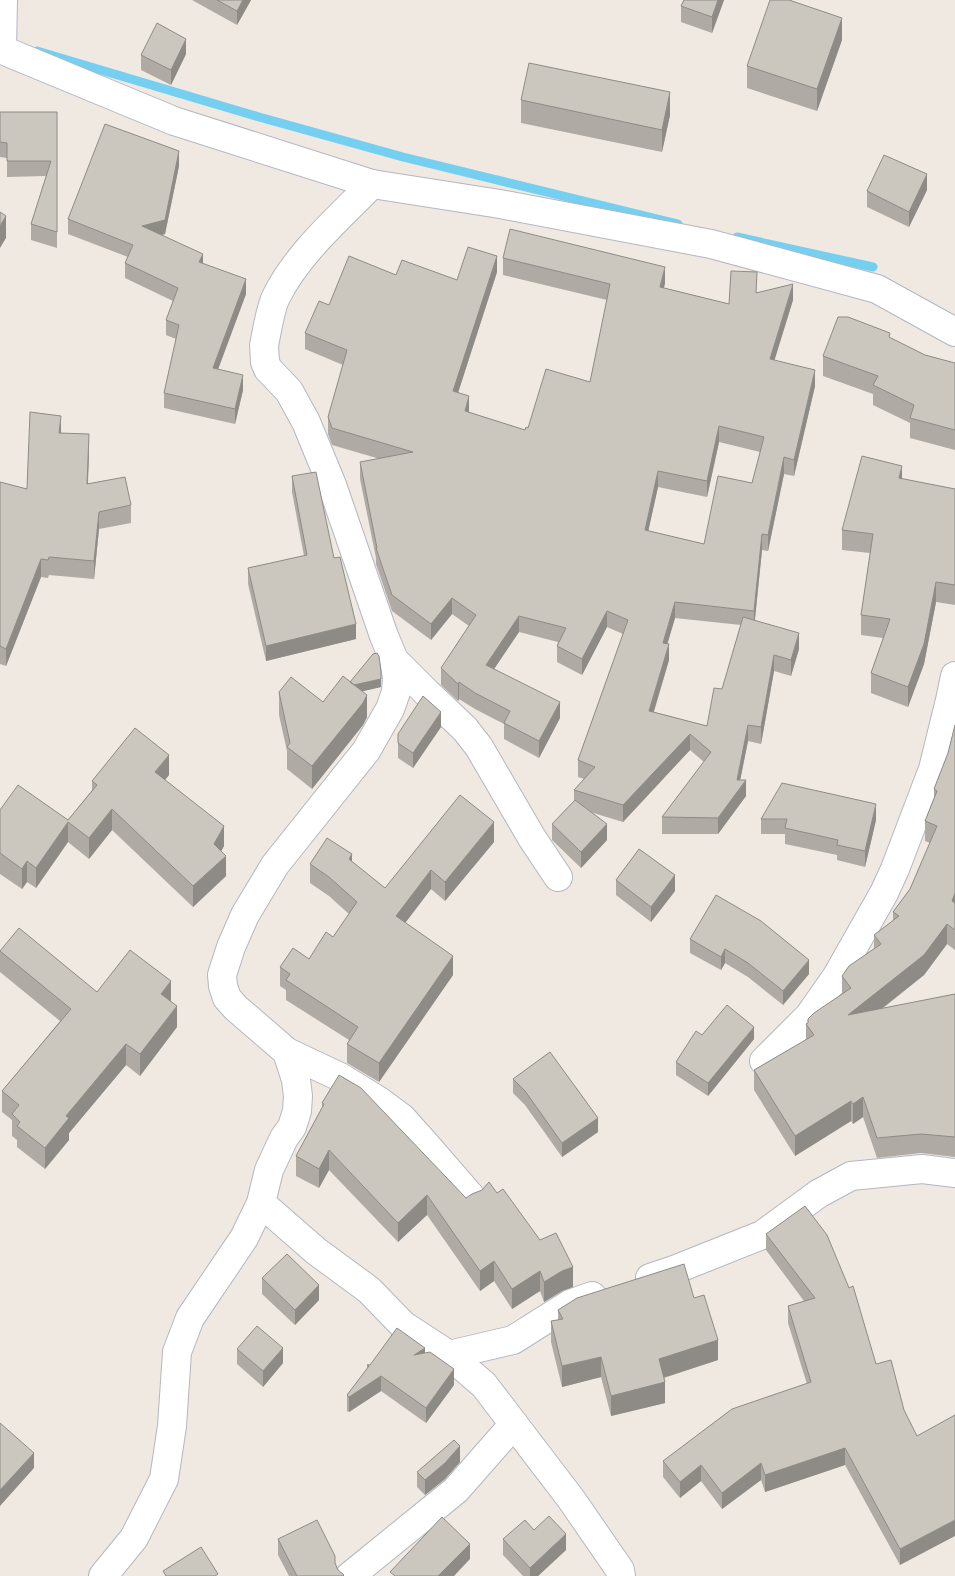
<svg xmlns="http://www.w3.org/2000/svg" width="955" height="1576" viewBox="0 0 955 1576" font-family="Overpass,sans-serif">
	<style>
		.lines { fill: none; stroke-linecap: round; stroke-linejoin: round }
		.stream { stroke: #75cff0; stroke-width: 9 }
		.minor-casing { stroke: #b4b7c1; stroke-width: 30 }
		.tertiary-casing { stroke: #b4b7c1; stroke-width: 30 }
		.minor { stroke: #fff; stroke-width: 28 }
		.tertiary { stroke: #fff; stroke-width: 28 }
		.wall { fill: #afaba4; fill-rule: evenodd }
		.shaded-wall { fill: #8e8b86 }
		.building { fill: #cbc7bf; stroke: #8e8b86; fill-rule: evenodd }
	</style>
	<rect width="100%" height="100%" fill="#efe9e1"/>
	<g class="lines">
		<path class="stream" d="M37 51 259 117 403 157 678 224
			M737 237 873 267"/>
		<defs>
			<path id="minor" d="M2 50 3 0
				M372 184C339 218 297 254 276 297 270 309 267 332 264 345L265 362 268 369 289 391 306 422 332 485 384 636 394 660 397 678 396 692 390 709 366 751 275 865 245 915 231 947 222 975 223 986 227 998 236 1008 287 1052 340 1077 379 1101 402 1118 427 1146 472 1198
				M394 660 427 693 465 729 479 747 532 838 558 877
				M764 1061 809 1016 837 976 884 893 895 869 933 769 950 700 955 676
				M261 1203 316 1251 369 1290 403 1325 449 1355 484 1385 571 1499 620 1570 621 1576
				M650 1278 674 1270 762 1235 818 1194 851 1176 922 1169 955 1173
				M449 1355 513 1340 570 1304 592 1296
				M103 1576 134 1538 164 1479 172 1426 177 1352 190 1318 244 1238 261 1203 269 1170 284 1138 292 1127 297 1111 298 1096 296 1080 287 1052
				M350 1576 456 1490 514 1424"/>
			<path id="tertiary" d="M0 49 174 121 372 184 500 204 711 244 877 289 955 332"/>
		</defs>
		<use href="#minor" class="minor-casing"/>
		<use href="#tertiary" class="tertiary-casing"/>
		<use href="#minor" class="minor"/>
		<use href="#tertiary" class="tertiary"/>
	</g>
	<path class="wall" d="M192 0H251L237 25Z
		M684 0H724L712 33 681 22V6Z
		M842 40 817 111 747 88V66Z
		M186 54 171 85 141 70V55Z
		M521 100 670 115 662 152 521 123Z
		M0 112H57V248L31 240V224L46 176 7 177V158L0 157Z
		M179 166 165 234 162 235 246 294 218 369 243 390 235 424 164 408V393L176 339 166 335V320L173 301 125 278V263L128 257 68 234V219Z
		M927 190 909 227 867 207V191Z
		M503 258 665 283 664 288 729 304 757 293 793 300 774 360 815 386 794 476 784 474 768 551 762 550 755 620 799 649 791 676 774 671 761 744 748 741 740 780 746 796 718 834H662V817L704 762 690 750 623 822 590 812 607 840 581 868 552 840V824L574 801V790L584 779 578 777V760L623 634 607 627 582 675 557 662V646L558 642 519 632 494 669 560 718 539 758 504 739V724L475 709 459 699 458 701 441 685V668L469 626 452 614 431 640 392 611 376 564V558L360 479V462L380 459 332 445 328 434V417L343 365 305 349V333L329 305 396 275 457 280 497 272 458 393 469 412 525 430 528 428 590 382 607 300 503 275ZM719 442 760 452 752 483 704 544 648 531 658 487 707 497ZM675 618 741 625 722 689 707 726 654 712 669 660 667 644Z
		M890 338 925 355 955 363V450L910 438V423L873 405V394L823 376V356Z
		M61 433 89 452 88 484 131 505V523L99 529 94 579 49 575 48 578 41 577 6 666 0 664V482L27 489Z
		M292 476 356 639 266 661 248 584V568L304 556 292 492Z
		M902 479 955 489V605L936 602 924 664 908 707 871 693V673L883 638 861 635V615L870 553 842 550V530Z
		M381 679V687L362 691 367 717 363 725 312 789 287 769V751L279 715V692L323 702 350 682Z
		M955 725V950L947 944 924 975 882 1009 955 994V1157L921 1153 877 1158 863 1117 853 1124 851 1121 795 1156 754 1090V1070L806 1040V1024L808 1023 842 993V976L874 949V935L893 921V912L910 889 930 843 925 841V821L934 798V789L948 753Z
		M441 727 413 768 398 758V734Z
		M169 775 165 780 224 846 221 851 226 876 193 907 112 830 89 859 68 842 36 888 27 882 22 889 0 874V810L68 820 92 790V781Z
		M761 819 876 820 865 867 837 860V855L785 844V834H761Z
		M494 842 445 901 431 889 405 923 453 975 379 1082 347 1063V1044L349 1040 286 1000V990L280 986V967L309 959 333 937 349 914 329 896 310 883V864L352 862 385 888Z
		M616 880 675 891 651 922 616 895Z
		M690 939 809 974 783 1005 748 977 725 963 721 970 690 953Z
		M0 951 97 992 171 1001 177 1027 140 1076 126 1065 69 1133V1140L45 1169 17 1147V1140L12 1136V1120L2 1112V1091L60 1021 0 972Z
		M702 1035 754 1039 708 1096 676 1075V1062Z
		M513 1079 598 1132 562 1157 525 1105 513 1093Z
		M322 1103 466 1198 497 1193 573 1287 562 1291 544 1302 540 1291 512 1309 494 1281 480 1291 427 1215 398 1242 329 1170 319 1188 296 1176V1156L322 1108Z
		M766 1234 876 1364 904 1410 900 1565 845 1465 765 1492 761 1480 722 1509 701 1481 680 1498 663 1477V1461L807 1384 788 1323V1306L804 1301 766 1250Z
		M262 1278 319 1300 295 1325 262 1294Z
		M694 1298 718 1360 664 1378 665 1403 611 1416 601 1377 562 1387 551 1342V1321L558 1320V1310Z
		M237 1349 283 1363 263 1387 237 1364Z
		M425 1353 454 1385 426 1423 381 1391 349 1412 347 1411V1395L367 1369V1365Z
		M460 1462 445 1479 425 1495 417 1487V1472Z
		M534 1530 566 1550 538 1576H523L503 1555V1539Z
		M278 1539 335 1565 338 1570 344 1576H289L278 1555Z"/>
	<path class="shaded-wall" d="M243 0H251L237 25V11Z
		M718 0H724L712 33V17Z
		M842 18V40L817 111V89Z
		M186 39V54L171 85V70Z
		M670 92V115L662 152V130Z
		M179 151V166L165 234 142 241V226Z
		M927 174V190L909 227V212Z
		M6 216V238L0 248V226Z
		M203 254V269L199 262Z
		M497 256V272L453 408V391Z
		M665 267V283L660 303V287Z
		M246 279V294L213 383V368Z
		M793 284V300L770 375V359Z
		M815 370V386L794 476V460Z
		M243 375V390L235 424V409Z
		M469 396V412L465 411Z
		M61 416V434L59 433Z
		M719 426V442L707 497V481Z
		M89 434V452L87 502V484Z
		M784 457V474L768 551V535Z
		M902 466V486L899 478Z
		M658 471V487L645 546V530Z
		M99 512V529L94 579V561Z
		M762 534V550L754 627V611Z
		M41 559V577L6 666V649Z
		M936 582V602L924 664 908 707V687Z
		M452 598V614L431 640V624Z
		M675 602V618L663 659V643Z
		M607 611V627L582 675V659Z
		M519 616V632L486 681V665Z
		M356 624V639L266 661V646Z
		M799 633V649L791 676V660Z
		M669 644V660L649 727V711Z
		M774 655V671L761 744V727Z
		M381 671V687L347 695V687Z
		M459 682V699L458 701V684Z
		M367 695V717L363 725 312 789V766Z
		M560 702V718L539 758V741Z
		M441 712V727L413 768V753Z
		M748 725V741L738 791 746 780V796L718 834V818L737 780Z
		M690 734V750L623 822V805Z
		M169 755V775L155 792V772Z
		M876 804V820L865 867V851Z
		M112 809V830L89 859V838Z
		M68 822V842L36 888V868Z
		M494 822V842L445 901V882Z
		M607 824V840L581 868V852Z
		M224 826V846L214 864V844Z
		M352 854V873L349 859Z
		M226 856V876L193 907V886Z
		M27 861V882L22 889V869Z
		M431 870V889L396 935V916Z
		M675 875V891L651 922V907Z
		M955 893V913L952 901Z
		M947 924V944L924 975 848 1035V1015Z
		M725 949V963L721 970V957Z
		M453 956V975L379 1082V1063Z
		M809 960V974L783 1005V991Z
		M171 981V1002L161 994Z
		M177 1006V1027L140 1076V1054Z
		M754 1027V1039L708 1096V1083Z
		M126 1044V1065L69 1133V1140L45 1169V1148L66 1116Z
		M863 1097V1117L853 1124V1104Z
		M851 1101V1121L795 1156V1136Z
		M598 1118V1132L562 1157V1143Z
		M329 1150V1170L319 1188V1169Z
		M427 1195V1215L398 1242V1223Z
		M494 1261V1281L480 1291V1271Z
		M573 1267V1287L562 1291 544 1302V1282L562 1271Z
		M540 1271V1291L512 1309V1289Z
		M319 1285V1300L295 1325V1310Z
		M718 1340V1360L659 1379V1359Z
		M283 1348V1363L263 1387V1371Z
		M425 1348V1363L414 1355Z
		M601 1357V1377L562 1387V1366Z
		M454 1369V1385L426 1423V1408Z
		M381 1376V1391L349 1412V1397Z
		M665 1382V1403L611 1416V1396Z
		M460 1446V1462L445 1479 425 1495V1480Z
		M845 1448V1465L765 1492V1475Z
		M34 1453V1468L0 1506V1490Z
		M761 1463V1480L722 1509V1493Z
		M701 1465V1481L680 1498V1482Z
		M955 1520V1536L900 1565V1549Z
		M566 1534V1550L538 1576H530V1568Z
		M470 1544V1559L454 1576H438Z"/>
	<path class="building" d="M217 0H243L237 11Z
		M684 0H718L712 17 681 6Z
		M770 0H789L842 18 817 89 747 66Z
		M157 23 186 39 171 70 141 55Z
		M529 63 670 92 662 130 521 100Z
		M0 112H57V232L31 224 51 161H7V143L0 142Z
		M105 124 179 151 165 220 142 226 203 254 199 262 246 279 213 368 243 375 235 409 164 393 179 325 166 320 178 288 125 263 133 245 68 219Z
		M884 155 927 174 909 212 867 191Z
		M0 212 6 216 0 226Z
		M510 229 665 267 660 287 729 304 731 271 757 272 756 293 793 284 770 359 815 370 794 460 784 457 768 535 762 534 754 611 675 602 663 643 669 644 649 711 707 726 714 688 722 689 743 617 799 633 791 660 774 655 761 727 748 725 737 780H746L718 818 662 817 711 752 690 734 623 805 574 790 595 767 578 760 628 620 607 611 582 659 557 646 566 628 519 616 486 665 560 702 539 741 504 723 510 711 475 693 459 682 458 684 441 668 476 615 452 598 431 624 392 595 376 548H377L360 462 413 452 332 428 328 417 347 350 305 333 319 301 329 305 349 256 396 275 402 260 457 280 468 247 497 256 453 391 469 396 465 411 525 430 526 427 528 428 546 369 590 382 610 284 503 258ZM719 426 764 437 752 483 718 476 704 544 645 530 658 471 707 481Z
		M838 317H848L890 333 889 337 925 355 955 363V430L910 418 914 405 873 385 878 376 823 356Z
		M30 412 61 416 59 433 89 434 87 484 125 477 131 505 99 512 94 561 49 557 48 560 41 559 6 649 0 646V482L27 489Z
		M862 456 902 466 899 478 955 489V585L936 582 924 644 908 687 871 673 890 619 861 615 873 534 842 530Z
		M316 472 334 558 340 557 356 624 266 646 248 568 307 555 292 476Z
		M377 653 379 656 381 671V679L354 685 350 682 373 654Z
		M343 676 367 695 363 703 312 766 287 747 290 743 279 692 291 677 323 702Z
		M423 696 441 712 413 753 398 743V734Z
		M955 725V893L952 901 955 903V930L947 924 924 955 848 1015 955 994V1137L921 1134 877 1138 863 1097 853 1104 851 1101 795 1136 754 1070 814 1035 806 1024 808 1023V1019L814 1013 851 988 842 976 849 966 881 944 874 935 899 916 893 912 910 889 937 826 925 821 937 791 934 789 948 753Z
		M135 728 169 755 155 772 224 826 214 844 226 856 193 886 112 809 89 838 68 822 36 868 27 861 22 869 0 853V810L18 785 68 820 97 785 92 781Z
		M782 783 876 804 865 851 837 845 838 840 785 828 787 819H761Z
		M460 795 494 822 445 882 431 870 396 916 453 956 379 1063 347 1044 358 1027 286 980 290 974 280 967 293 948 309 959 326 932 333 937 357 902 329 877 310 864 327 838 352 854 349 859 385 888Z
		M575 800 607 824 581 852 552 824Z
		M639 849 675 875 651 907 616 880Z
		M716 895 761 921 809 960 783 991 748 963 725 949 721 957 690 939Z
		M19 928 97 992 130 950 171 981 161 994 177 1006 140 1054 126 1044 66 1116 69 1118 45 1148 17 1126 20 1122 12 1114 19 1105 2 1091 71 1009 0 951Z
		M727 1005 754 1027 708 1083 676 1062 696 1031 702 1035Z
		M550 1052 598 1118 562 1143 525 1091 513 1079Z
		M339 1075 361 1088 466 1198 472 1194 482 1190 489 1182 497 1193 503 1189 540 1240 556 1233 573 1267 562 1271 544 1282 540 1271 512 1289 494 1261 480 1271 427 1195 398 1223 329 1150 319 1169 296 1156 324 1104 322 1103Z
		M805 1206 827 1235 849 1288 853 1286 876 1364 891 1360 904 1410 917 1436 955 1415V1520L900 1549 845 1448 765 1475 761 1463 722 1493 701 1465 680 1482 663 1461 732 1409 811 1382 788 1306 815 1298 766 1234Z
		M287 1254 319 1285 295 1310 262 1278Z
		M684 1264 694 1298 704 1295 718 1340 659 1359 665 1382 611 1396 601 1357 562 1366 551 1321 563 1319 558 1310 577 1298Z
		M257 1326 283 1348 263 1371 237 1349Z
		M397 1328 425 1348 414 1355 430 1352 454 1369 426 1408 381 1376 349 1397 347 1395 369 1366 367 1365H370Z
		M0 1423 34 1453 0 1490Z
		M454 1440 460 1446 445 1463 425 1480 417 1472Z
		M549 1516 566 1534 530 1568 503 1539 525 1520 534 1530Z
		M442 1517 470 1544 438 1576H395L390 1572Z
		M317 1520 335 1556V1563L338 1570 344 1575 343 1576H297L278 1539Z
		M201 1547 218 1574 215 1576H166L163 1571Z"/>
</svg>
